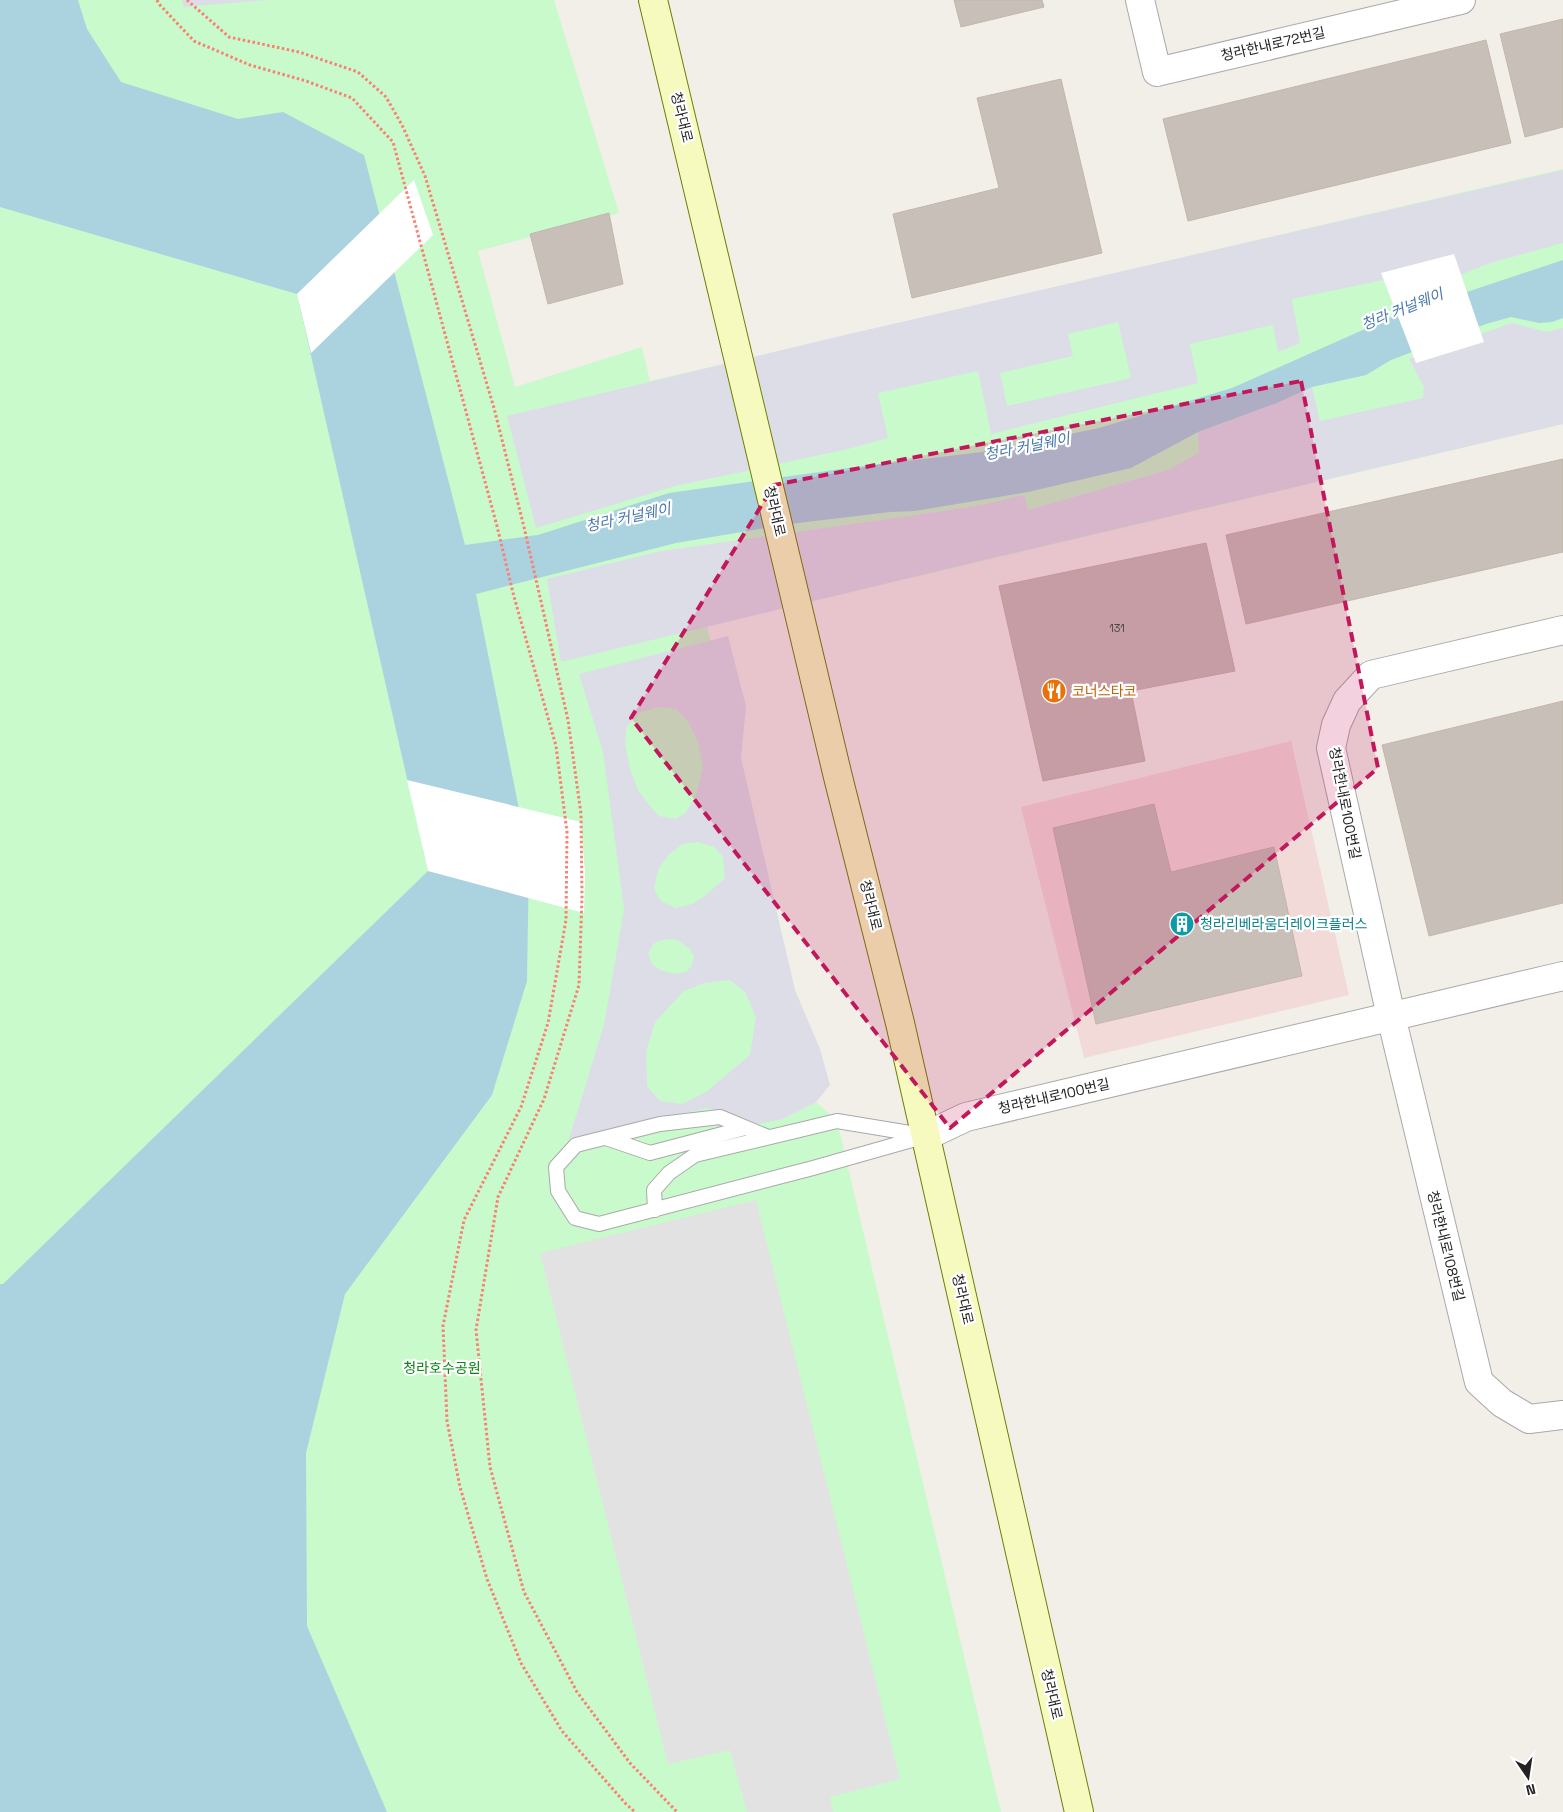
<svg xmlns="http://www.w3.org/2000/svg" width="1563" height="1812" viewBox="0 0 1563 1812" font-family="'Space Grotesk','Noto Sans KR',sans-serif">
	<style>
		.commercial { fill: #f2dad9 }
		.park { fill: #c8facc }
		.parking { fill: #e2e2e2 }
		.plaza { fill: #dddde8; fill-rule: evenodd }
		.water { fill: #aad3df }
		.pier { fill: #fff }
		.building { fill: #c7bfb8; stroke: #c4b6ab }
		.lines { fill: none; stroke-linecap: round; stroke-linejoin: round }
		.lane-casing { stroke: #a9a9a9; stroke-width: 16 }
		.street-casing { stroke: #a9a9a9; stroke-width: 30 }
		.secondary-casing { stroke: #707d05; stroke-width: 30 }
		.path { stroke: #fa8072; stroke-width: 3; stroke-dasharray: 2.5 2.5; stroke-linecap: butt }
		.lane { stroke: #fff; stroke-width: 14 }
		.street { stroke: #fff; stroke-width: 28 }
		.secondary { stroke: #f7fabf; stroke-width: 28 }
		.marked { fill: #c2185b; fill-opacity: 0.2; stroke: #c2185b; stroke-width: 4; stroke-dasharray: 10 6; stroke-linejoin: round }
		.labels { text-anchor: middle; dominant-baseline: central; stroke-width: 4.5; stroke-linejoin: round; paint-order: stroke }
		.number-label { font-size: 11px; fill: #4b4948 }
		.street-label { font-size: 14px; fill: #222; stroke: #fff }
		.food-label { font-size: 14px; fill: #c56008; stroke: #fff; text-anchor: start }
		.culture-label { font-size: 14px; fill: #0d838f; stroke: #fff; text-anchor: start }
		.park-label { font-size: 14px; fill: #0c8416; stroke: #fff }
		.water-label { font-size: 15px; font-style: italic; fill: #4a7aab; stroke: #fff }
	</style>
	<rect width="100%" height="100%" fill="#f2efe9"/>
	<path class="commercial" d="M1291 741 1349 995 1084 1058 1021 807Z"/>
	<path class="park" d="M0 0H554L619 213 478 251 515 387 642 347 650 381 1563 169V424L707 626 816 1102 837 1121 1001 1812H0Z"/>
	<path class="parking" d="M756 1200 900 1779 830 1797 833 1812H747L730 1750 668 1764 540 1253Z"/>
	<path class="plaza" d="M182 0H269L184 7Z
		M1563 170V243L1490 263 1400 299 1393 278 1292 299 1300 343 1278 352 1273 325 1190 344 1198 383 991 434 978 371 878 393 888 438 848 449 675 486 536 528 507 416 849 334ZM1118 322 1131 378 1007 406 1000 373 1073 356 1068 334Z
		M1512 323 1547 332 1563 328V424L987 559 561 662 547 579 661 551 902 517 982 505 1024 495 1028 510 1168 470 1199 453 1198 432 1277 403 1312 387 1320 421 1423 398 1424 387 1409 359Z
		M728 636 746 706 741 758 795 990 820 1049 830 1085 816 1102 783 1119 757 1124 708 1108 569 1139 604 1025 624 909 603 752 579 674ZM659 707 676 709 689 723 698 742 703 767 696 795 686 813 675 819 659 816 649 805 638 790 630 769 625 743 627 726 641 712ZM698 842 714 847 723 857 725 878 706 895 692 904 676 908 661 901 654 889 658 870 669 854 683 844ZM669 939 677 940 689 948 694 956 692 965 686 972 674 974 660 970 652 964 648 954 653 944 660 940ZM730 980 745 992 756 1017 750 1055 706 1092 682 1104 660 1101 647 1086 646 1052 655 1022 684 991 704 983Z"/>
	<path class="water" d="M0 0H78L87 29 121 82 238 119 283 112 364 155 465 545 538 535 669 493 848 468 982 452 1099 428 1232 388 1392 317 1563 260V318L1552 322 1539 323 1511 317 1486 324 1391 360 1366 375 1312 387 1277 403 1198 432 1131 468 1028 492 915 511 890 512 790 524 676 543 476 594 529 859 527 981 492 1095 345 1294 306 1453 307 1626 387 1812H0V1284H3L428 871 297 294 0 207Z"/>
	<path class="pier" d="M414 180 433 235 311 353 297 294Z
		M1454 254 1484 342 1416 363 1381 273Z
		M407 780 581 822 585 873 584 913 428 871Z"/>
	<path class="building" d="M954 0H1042L1044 7 961 27Z
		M1563 19V127L1525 137 1500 34Z
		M1486 40 1511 143 1188 221 1163 119Z
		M1061 79 1102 253 912 298 893 214 999 188 977 98Z
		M609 213 623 284 548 304 530 234Z
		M1563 459V552L1246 624 1226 535Z
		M1206 543 1235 671 1131 691 1145 761 1043 781 999 586Z
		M1563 701V903L1429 936 1382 745Z
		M1154 804 1171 872 1274 847 1302 976 1096 1024 1053 828Z"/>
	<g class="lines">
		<defs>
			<path id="lane" d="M768 1137 720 1117 660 1124 576 1145 556 1167 558 1191 575 1218 599 1224 813 1168 926 1136
				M606 1138 650 1153 745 1128
				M655 1210 654 1190 669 1173 695 1155 837 1121 922 1135"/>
			<path id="street" d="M1140 0 1157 72 1461 0
				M1563 630 1371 675 1347 701 1336 725 1331 748 1391 1016 1479 1382 1502 1403 1529 1419 1563 1415
				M926 1136 966 1117 1563 976"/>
			<path id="secondary" d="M653 0 838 777 900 1023 1079 1812"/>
		</defs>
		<use href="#lane" class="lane-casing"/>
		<use href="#street" class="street-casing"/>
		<use href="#secondary" class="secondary-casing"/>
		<path class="path" d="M157 0 159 4 194 41 250 65 306 81 352 98 393 142 497 526 513 593 556 746 567 832 566 920 548 1023 521 1107 464 1220 443 1326 447 1421 460 1487 487 1579 521 1663 562 1731 626 1804 635 1812
			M187 0 229 37 299 52 358 72 386 97 402 125 425 176 494 408 524 527 568 720 581 814 582 897 579 985 544 1099 498 1197 476 1330 490 1467 524 1592 577 1692 630 1763 677 1812"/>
		<use href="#lane" class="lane"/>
		<use href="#street" class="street"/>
		<use href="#secondary" class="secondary"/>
	</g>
	<path class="marked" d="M1301 381 1378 768 950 1128 631 718 774 485Z"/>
	<defs>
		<symbol id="restaurant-disc" viewBox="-11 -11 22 22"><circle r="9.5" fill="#e8710a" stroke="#fff"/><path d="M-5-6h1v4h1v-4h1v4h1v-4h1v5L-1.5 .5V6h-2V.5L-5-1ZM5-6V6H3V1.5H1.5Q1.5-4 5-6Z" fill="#fff"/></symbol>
		<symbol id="building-disc" viewBox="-11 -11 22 22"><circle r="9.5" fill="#0f9aa8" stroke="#fff"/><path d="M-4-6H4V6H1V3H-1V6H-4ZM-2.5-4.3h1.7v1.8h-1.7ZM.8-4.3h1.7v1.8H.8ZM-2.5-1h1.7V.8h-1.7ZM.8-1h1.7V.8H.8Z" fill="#fff"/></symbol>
	</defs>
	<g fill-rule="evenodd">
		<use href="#restaurant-disc" x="1040" y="677" width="28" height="28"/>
		<use href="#building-disc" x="1168" y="910" width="28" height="28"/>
	</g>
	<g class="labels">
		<g class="number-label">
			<text x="1117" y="628">131</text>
		</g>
		<g class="street-label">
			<text transform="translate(1273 44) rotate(-13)">청라한내로72번길</text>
			<text transform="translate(682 117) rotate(76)">청라대로</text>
			<text transform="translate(775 511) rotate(77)">청라대로</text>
			<text transform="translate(1345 803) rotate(79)">청라한내로100번길</text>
			<text transform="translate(871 905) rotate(76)">청라대로</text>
			<text transform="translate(1054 1096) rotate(-13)">청라한내로100번길</text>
			<text transform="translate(1446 1246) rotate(76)">청라한내로108번길</text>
			<text transform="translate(963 1299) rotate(77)">청라대로</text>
			<text transform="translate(1052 1694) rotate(77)">청라대로</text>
		</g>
		<g class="food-label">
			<text x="1072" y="691">코너스타코</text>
		</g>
		<g class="culture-label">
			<text x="1200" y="924">청라리베라움더레이크플러스</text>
		</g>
		<g class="park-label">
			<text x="442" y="1368">청라호수공원</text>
		</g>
		<g class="water-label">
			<text transform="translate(1402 309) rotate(-22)">청라 커널웨이</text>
			<text transform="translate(1027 446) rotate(-11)">청라 커널웨이</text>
			<text transform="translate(628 517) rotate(-12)">청라 커널웨이</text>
		</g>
	</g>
	<g transform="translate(1528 1777) rotate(167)" stroke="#ffffff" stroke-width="4" paint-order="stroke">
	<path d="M0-4L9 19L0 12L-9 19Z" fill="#222222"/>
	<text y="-8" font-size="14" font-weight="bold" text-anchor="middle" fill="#222222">N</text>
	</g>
</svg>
